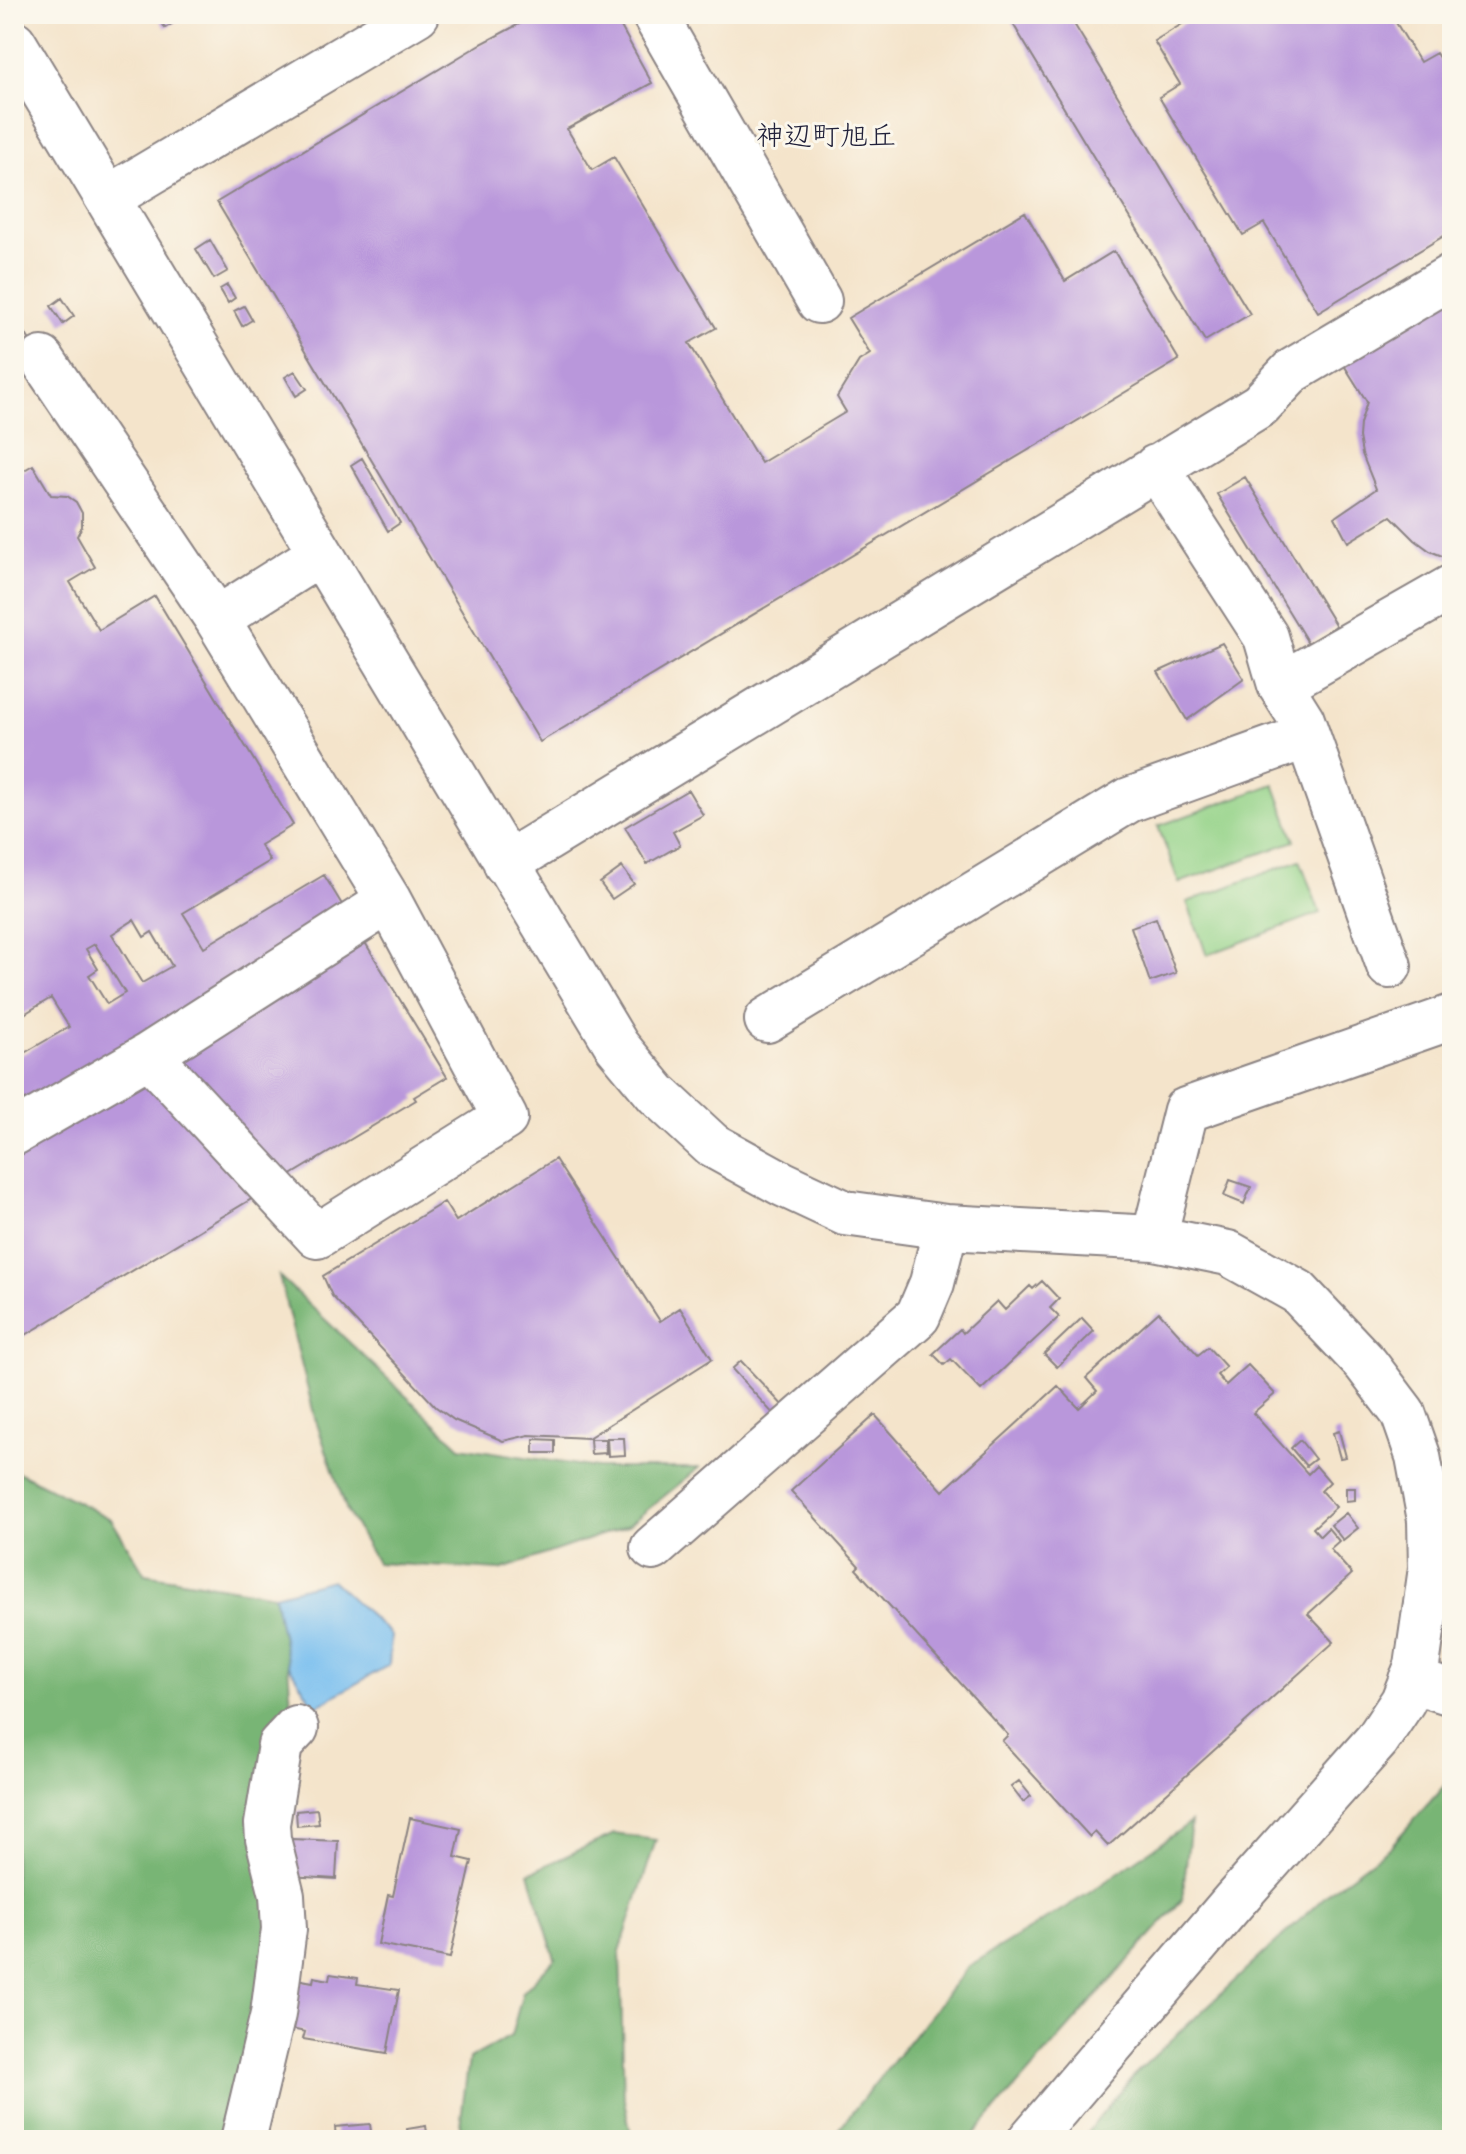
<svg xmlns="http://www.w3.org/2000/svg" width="1466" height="2154" viewBox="0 0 1466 2154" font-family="'Balsamiq Sans','Klee One',sans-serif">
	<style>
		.green { fill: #95d389; stroke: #5c7a62; stroke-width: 2 }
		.forest { fill: #78b575; stroke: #4d6c58; stroke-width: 2 }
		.water { fill: #77beef; stroke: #4c7095; stroke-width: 2 }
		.building { fill: #b997db; fill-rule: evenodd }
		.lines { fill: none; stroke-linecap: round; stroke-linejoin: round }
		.minor-casing { stroke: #8b8383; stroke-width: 48 }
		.minor { stroke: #fff; stroke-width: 44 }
		.labels { text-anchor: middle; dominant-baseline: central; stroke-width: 6; stroke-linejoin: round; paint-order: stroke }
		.quarter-label { font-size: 28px; fill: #22223b; stroke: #fbf7ec }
	</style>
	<rect width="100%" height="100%" fill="#fbf7ec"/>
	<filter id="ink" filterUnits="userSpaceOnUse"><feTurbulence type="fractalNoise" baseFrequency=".0125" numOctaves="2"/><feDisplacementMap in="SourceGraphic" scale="16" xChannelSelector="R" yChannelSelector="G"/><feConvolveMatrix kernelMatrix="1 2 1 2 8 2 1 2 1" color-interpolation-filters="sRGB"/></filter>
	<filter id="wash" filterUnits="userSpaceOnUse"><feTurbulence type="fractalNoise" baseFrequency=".006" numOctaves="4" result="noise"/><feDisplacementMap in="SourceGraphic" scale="32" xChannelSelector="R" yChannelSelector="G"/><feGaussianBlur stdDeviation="1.8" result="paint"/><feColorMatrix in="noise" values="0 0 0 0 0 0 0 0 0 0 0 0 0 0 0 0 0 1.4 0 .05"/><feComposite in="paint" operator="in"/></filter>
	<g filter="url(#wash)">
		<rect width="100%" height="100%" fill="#f4e4cb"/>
		<path class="green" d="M1274 784 1295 841 1179 883 1158 826Z
			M1300 860 1320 913 1207 955 1187 902Z"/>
		<path class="forest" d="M279 1276 460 1447 597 1468H699L627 1526 500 1570 377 1563 347 1511 315 1418Z
			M14 1470 111 1519 145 1574 274 1595 288 1664 293 1733 268 1937 234 2133 120 2139 14 2128Z
			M1452 1777V2140H1081L1135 2074 1333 1889 1390 1847Z
			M1191 1822 1182 1900 969 2140H830L969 1966 1089 1893Z
			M614 1834 656 1840 620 1951 624 2100 632 2140H458L469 2059 511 2036 523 1992 555 1959 529 1873Z"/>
		<path class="water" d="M332 1580 391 1635 389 1665 315 1707 288 1664 274 1595Z"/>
		<g id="blocks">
			<path class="building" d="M157 14H188L165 28Z
				M538 14H614L652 83 567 129 592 170 614 157 716 328 689 343 761 463 846 412 837 397 859 361 870 354 848 318 1025 212 1065 281 1114 251 1179 360 540 742 217 202 481 44Z
				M1007 14H1068L1250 314 1205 341Z
				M1199 14H1406L1395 21 1420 62 1436 53 1452 79V231L1318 312 1264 223 1243 235 1159 97 1180 84 1154 41Z
				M210 240 228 271 214 279 196 249Z
				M227 285 235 298 228 303 220 289Z
				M1452 296V560L1430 551 1415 540 1391 516 1348 542 1335 517 1376 489 1362 454 1359 437 1360 424 1367 402 1342 362Z
				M62 298 74 316 63 324 51 306Z
				M244 306 252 320 242 326 234 311Z
				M14 313 34 348 23 354 14 340Z
				M295 371 307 389 296 396 285 377Z
				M362 458 400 523 388 531 351 465Z
				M33 465 51 495 67 496 76 502 82 513V526L77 536 95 567 70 582 99 630 155 596 293 825 260 845 270 861 183 913 204 947 324 875 447 1077 414 1097 416 1100 14 1342V1059L69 1027 51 998 14 1020V476ZM134 920 144 937 152 932 172 966 142 983 112 934ZM95 944 125 993 107 1004 89 975 98 969 86 949Z
				M1245 477 1336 626 1308 643 1217 494Z
				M1222 643 1244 679 1187 720 1158 672Z
				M688 790 703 815 673 832 680 845 647 864 625 827Z
				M622 867 634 884 612 899 600 883Z
				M1156 918 1176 973 1150 982 1131 927Z
				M555 1159 660 1321 680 1308 712 1359 588 1438 529 1435 503 1441 454 1420 436 1407 332 1296 323 1276 444 1202 456 1221Z
				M1230 1180 1251 1187 1244 1204 1224 1196Z
				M1042 1281 1059 1299 1050 1308 1059 1317 981 1390 951 1359 944 1365 933 1354 960 1329 963 1333 997 1301 1005 1310 1030 1286 1033 1289Z
				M1159 1312 1198 1355 1208 1347 1226 1367 1217 1375 1226 1385 1248 1365 1275 1394 1253 1413 1308 1474 1316 1466 1330 1482 1321 1491 1336 1507 1313 1528 1320 1536 1328 1528 1339 1541 1330 1549 1352 1574 1308 1614 1334 1642 1108 1846 1095 1832 1090 1837 1002 1741 1008 1735 856 1569 859 1566 791 1491 875 1415 943 1491 1058 1386 1079 1408 1097 1391 1086 1378Z
				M1082 1318 1094 1331 1057 1367 1044 1354Z
				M741 1361 786 1409 777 1418 732 1369Z
				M1339 1431 1346 1457 1340 1458 1333 1433Z
				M607 1438H624L625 1455 608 1456Z
				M534 1439 555 1440V1453H534Z
				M590 1439H605L606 1453 591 1454Z
				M1300 1440 1315 1459 1306 1466 1291 1448Z
				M1346 1488H1355V1500L1346 1501Z
				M1346 1513 1358 1528 1343 1540 1331 1525Z
				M1019 1781 1031 1796 1023 1802 1011 1787Z
				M317 1809 319 1824 297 1826 296 1811Z
				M410 1818 461 1829 455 1857 472 1861 450 1958 378 1944 388 1895 393 1896Z
				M291 1839 338 1841 336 1879 290 1876Z
				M330 1974 358 1978 357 1984 399 1990 387 2053 303 2039 305 2032 287 2028 296 1979 313 1982 314 1977 329 1980Z
				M370 2124 372 2140H336L335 2127Z
				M426 2126 428 2140H408L407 2129Z"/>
		</g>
	</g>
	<g filter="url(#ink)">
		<use href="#blocks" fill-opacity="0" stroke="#8b8383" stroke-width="2"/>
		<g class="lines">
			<defs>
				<path id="minor" d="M654 14 819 301
					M14 43 617 1046 657 1094 712 1145 783 1184 845 1213 946 1227 1154 1238 1228 1253 1298 1292 1366 1364 1403 1413 1418 1456 1430 1520 1431 1568 1417 1666 1403 1701 1377 1740 1233 1902 1030 2140
					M108 198 417 14
					M42 359 217 619 389 901 505 1118 317 1236 149 1055
					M1156 467 1266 637 1280 685 1302 720 1389 966
					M217 619 320 554
					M1280 685 1452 587
					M506 864 1260 405 1292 371 1452 276
					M767 1020 1129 800 1307 736
					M14 1133 149 1055 389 901
					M1154 1238 1186 1110 1452 1017
					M653 1548 918 1316 932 1283 946 1227
					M1411 1680 1452 1693
					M243 2140 273 2014 284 1929 282 1895 268 1839 267 1824 280 1745 296 1728"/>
			</defs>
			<use href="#minor" class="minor-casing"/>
			<use href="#minor" class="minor"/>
		</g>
	</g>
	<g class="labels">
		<g class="quarter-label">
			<text x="826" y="136">神辺町旭丘</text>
		</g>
	</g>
	<rect width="1466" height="2154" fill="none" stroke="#fbf7ec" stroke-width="48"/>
</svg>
